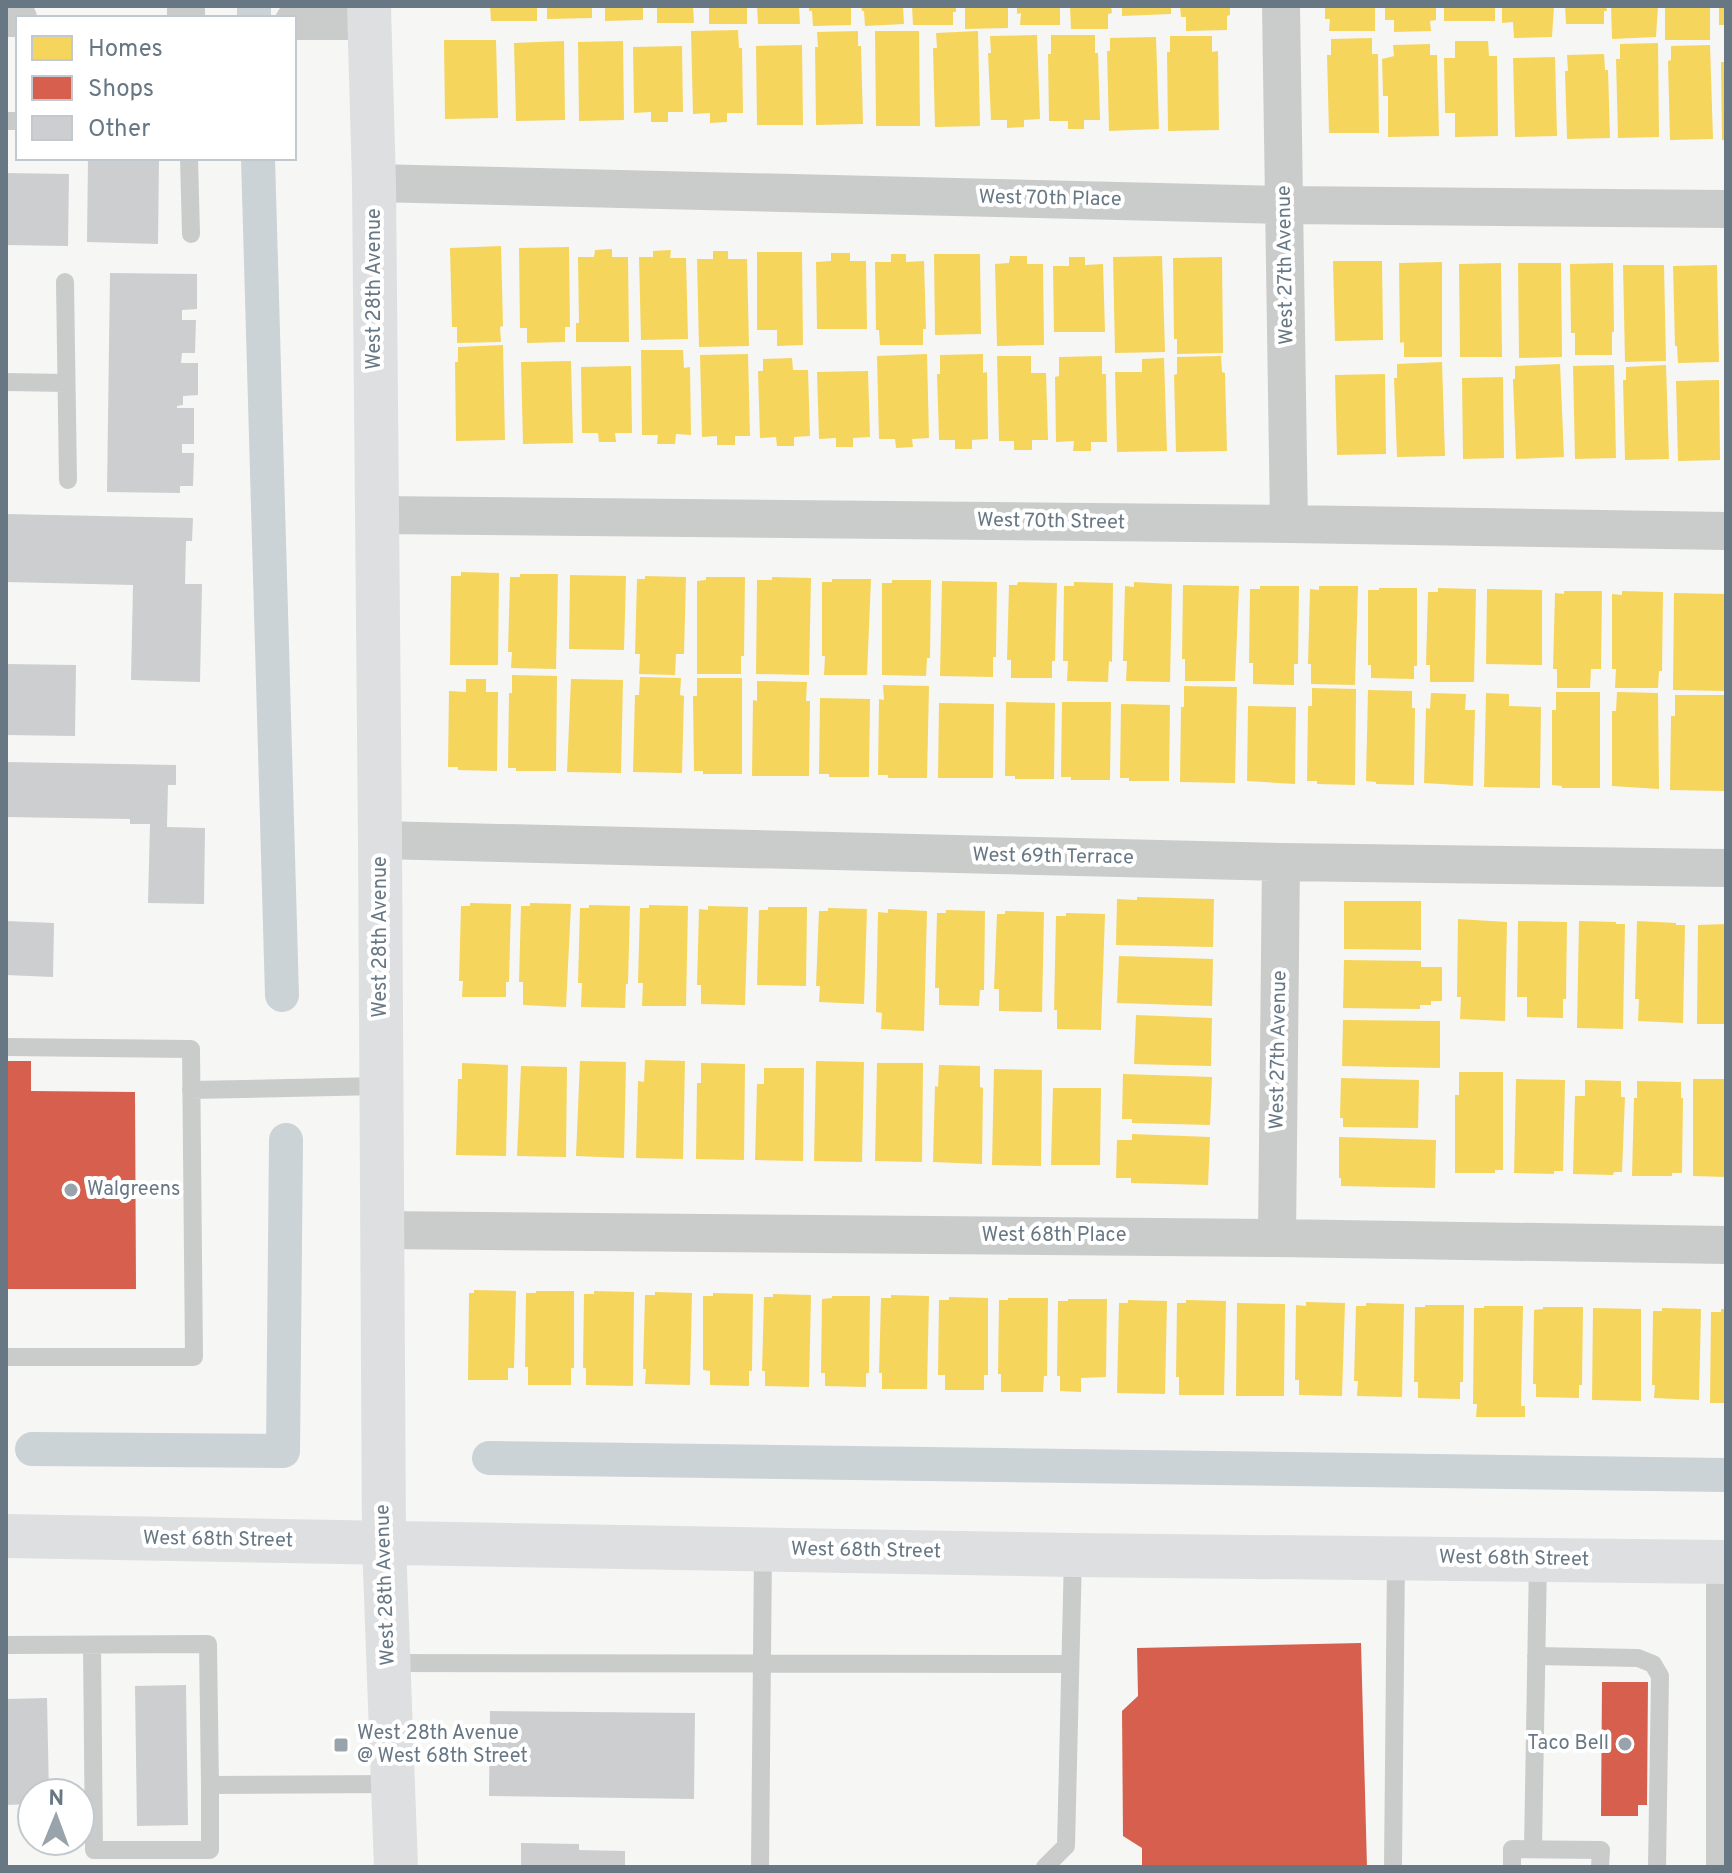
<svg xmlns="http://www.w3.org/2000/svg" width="1732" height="1873" viewBox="0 0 1732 1873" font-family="Overpass,sans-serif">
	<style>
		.homes { fill: #f6d55c }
		.shops { fill: #d6604d }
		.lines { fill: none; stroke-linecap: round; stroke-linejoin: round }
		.canal { stroke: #cbd3d6; stroke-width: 34 }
		.building { fill: #cdcecf }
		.service { stroke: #cacccc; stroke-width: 18 }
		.minor { stroke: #cacccc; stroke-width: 38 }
		.secondary { stroke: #dedfe0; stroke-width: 44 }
		.poi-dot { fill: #99a3ac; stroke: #fff; stroke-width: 3 }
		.labels { text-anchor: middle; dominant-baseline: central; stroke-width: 8; stroke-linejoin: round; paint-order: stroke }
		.street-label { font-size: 20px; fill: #677784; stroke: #fff }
		.poi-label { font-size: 20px; fill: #677784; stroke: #fff; text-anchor: start }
	</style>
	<rect width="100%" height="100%" fill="#f6f6f5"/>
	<path class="homes" d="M490 6H537V21H491Z
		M549 6H592V18L547 19V7Z
		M605 6H643V20L605 21Z
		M657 6H693L694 23H657Z
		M709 6H747V24H709Z
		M757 6H799L800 24H758Z
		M809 6H851V25L813 26 812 11H809Z
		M861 6H903L904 24 865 26 864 11H862Z
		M912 6H956V12H953V25H913Z
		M965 6H1008V28L965 29Z
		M1017 6H1060V25H1020L1021 13 1017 14Z
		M1070 6H1111L1112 13 1108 14V29H1071Z
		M1122 6H1171V14L1122 16Z
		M1180 6H1230V15L1227 16V30L1186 31V17H1181Z
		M1325 6H1375V31H1329L1330 19H1325Z
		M1385 6H1436V20L1430 21 1431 31 1394 32V20H1385Z
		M1444 6H1495V21H1444Z
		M1502 6H1554L1552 37 1514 38 1513 22 1502 23Z
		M1565 6H1606L1607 11H1604V24H1566Z
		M1611 6H1658L1656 37 1612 39Z
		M1665 6H1710V40H1665Z
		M1719 6H1726V25H1719Z
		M738 30 739 48H742L743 113H727V122L710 123V113L693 114 691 31Z
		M858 31V46H861L863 124 816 125 815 47H818L817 32Z
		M875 31H919L920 126H876Z
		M978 31 980 126 935 127 933 48H937L936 33Z
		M1037 35 1040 119 1024 120V127L1007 128V120H991L988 53H991L990 36Z
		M1051 35H1095V53H1098L1100 120H1084V129H1068V121H1049L1048 54H1051Z
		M1170 36H1212V52L1218 51 1219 130 1168 131 1167 52H1170Z
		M1156 37 1159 129 1109 131 1107 51H1110V38Z
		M1372 38V54H1378L1379 133H1329L1327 55H1331V39Z
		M444 40H496L498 118 445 119Z
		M564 41 565 120 516 121 514 43Z
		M623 41 624 120 579 121 578 42Z
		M1455 41H1488L1489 56H1497L1498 136 1455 137V113H1445L1444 58H1455Z
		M1658 43 1659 137 1618 138 1616 59H1620V44Z
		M1430 44V55H1437L1439 136 1388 137V96H1383L1382 59 1394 56 1393 45Z
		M802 45 803 125H757L756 46Z
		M1710 45 1713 139 1670 140 1668 61 1671 60V46Z
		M682 46 683 112H668V122H651V112L634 113 633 47Z
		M1604 54 1605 70H1608L1610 138 1567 139 1565 71H1568L1567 55Z
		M1555 57 1557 136 1515 137 1513 58Z
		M1721 62H1726V140H1722Z
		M501 246 503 326 500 327 501 342 457 343V327H452L450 248Z
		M569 247 570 327H565V342L527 343V328H520L519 248Z
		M612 249V257H628L629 342H576V323H579L578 257H594L595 250Z
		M671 250 670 258H686L688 339 641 340 639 257H653V251Z
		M713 251H728V259H747L749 346 699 347 697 259H713Z
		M757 252H802L803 345 777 346V330H757Z
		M831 253H850V261H866L867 329H817L816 262 831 261Z
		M891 254H906V262L924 261 926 329H923V345H880L879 330H876L875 262H891Z
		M934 254H980L981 334 935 335Z
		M1010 256H1027V264H1043L1044 345 997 346 995 264 1009 263Z
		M1162 256 1165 352 1115 353 1113 257Z
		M1069 257H1085V265L1103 264 1105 332H1054L1053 266H1069Z
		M1222 257 1223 353 1177 354V339H1174L1173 258Z
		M1333 261H1382L1383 340 1335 341Z
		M1442 262V357H1404V342L1400 343 1399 263Z
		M1501 263 1502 357H1460L1459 264Z
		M1518 263H1561L1562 357 1519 358Z
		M1613 263 1614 332H1612V355H1575V333H1571L1570 264Z
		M1623 265H1664L1666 361 1625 362Z
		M1717 265 1719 362 1678 363 1677 346H1675L1673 266Z
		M503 345 505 440 456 441 455 362H458V347Z
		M641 350H683L684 368 690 367 691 435 676 434 675 444H657L658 435H642Z
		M748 354 750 436H735V445H717V436L702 437 700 355Z
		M927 354 929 438 912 439 913 447 896 448 895 439H879L877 356Z
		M983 354V373L987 372 988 439 972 440V449H955V440H939L937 374H940V355Z
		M997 356H1031V373H1046L1048 440H1032V450H1014V441H999Z
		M1102 356V374H1106L1107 442H1091V451H1073L1074 441 1056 442 1055 377 1059 376V357Z
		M1221 356 1222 372 1225 373 1227 451 1176 452 1174 375 1177 374V357Z
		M792 358 793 370H808L810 436 794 437V446H777L776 437 760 438 758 371H763V359Z
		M1164 358 1167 451 1117 452 1115 372H1142V359Z
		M571 361 573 443 523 444 521 362Z
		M1442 362 1445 456 1397 457 1394 378H1397V364Z
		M1560 364 1564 457 1516 459 1513 379H1515V366Z
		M1614 365 1616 458 1575 459 1573 366Z
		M1666 365 1669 459 1625 460 1623 380H1626V367Z
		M631 366 632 433H615L616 442H599L598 433H582L581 367Z
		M868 371 870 437 853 438V447H836V438L819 439 817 372Z
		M1385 374 1386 454 1337 455 1335 375Z
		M1503 377 1504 458 1463 459 1462 378Z
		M1719 380 1720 460 1678 461 1676 381Z
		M461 572 499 573 498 665H450L451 576H461Z
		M520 574H558L556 669 511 668 512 652H508L510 577H520Z
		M570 575 626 576 624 650 569 649Z
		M645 576 686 577 684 654H676L675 675 639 674 640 654H635L637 579H645Z
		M706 577H745L744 656H741V674H697V581L706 580Z
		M772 577 811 578 809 675 756 674 757 580H772Z
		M832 579H871L867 675H824L825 656H822V582H832Z
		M892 580H931L930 658H927L926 676 882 675V583H892Z
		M942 581 997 582 996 657H993V677L940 676Z
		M1018 582 1057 583 1055 661H1052V678H1011V660H1007L1009 585H1017Z
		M1074 582 1113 583 1112 662 1109 661 1108 682 1067 681 1068 661H1063L1064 586H1074Z
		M1134 582 1172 584 1170 682 1126 681 1127 661H1123L1125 586 1134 587Z
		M1183 585 1239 586 1235 681H1185V659H1182Z
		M1260 586H1299L1298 664H1294V685L1253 684V663H1249L1250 589H1260Z
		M1319 586H1358L1355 685 1311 684V664H1308L1310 589 1319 590Z
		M1379 588H1417V666H1414V679L1371 678V665H1368V590H1379Z
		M1438 588 1476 589 1474 682H1430V665H1426L1428 592H1438Z
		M1487 589 1542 590V665L1486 664Z
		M1564 591H1602L1601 669H1591L1590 688H1557V669H1553L1555 593 1564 594Z
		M1622 591 1663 592 1662 671H1659L1658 688H1615L1616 669H1612V594L1622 595Z
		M1674 593 1726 594V691L1673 690Z
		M512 675 557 676 556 771H516V768H508L509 693H512Z
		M640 677 681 678 680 695 684 696 682 773 633 772 635 695H639Z
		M697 678H742V774H703V771H694L693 696H697Z
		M466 679H486V692H498L497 771 458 770V767H448L449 691 466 692Z
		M571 679 623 680 621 773 567 772Z
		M757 681 807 682 806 701H810L809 776H752L753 700 757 701Z
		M883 685 929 686 927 778H888V775H878L879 699 884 700Z
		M1184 686 1237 687 1235 783 1180 782 1181 707H1184Z
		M1312 688 1356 689 1355 785 1317 784V781H1307L1308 706H1312Z
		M1368 690 1412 691V708H1415L1414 785 1376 784V782L1366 781Z
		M1556 692H1600V788H1562V786L1552 785V710H1556Z
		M1617 692 1658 693 1659 789 1612 786V711H1616Z
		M1431 693 1466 694 1465 710H1475L1473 786 1424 783 1426 708 1430 709Z
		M1486 693 1509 694V706L1541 707 1540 788 1484 787Z
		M1675 695H1726L1725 791 1670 790 1671 716H1675Z
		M820 698 870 699 869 777H829V774H819Z
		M1006 702 1055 703 1054 779H1015V776H1005Z
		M1062 702H1111L1110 780H1071V777H1061Z
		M939 703 994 704 993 778H938Z
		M1121 704 1170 705 1169 781H1129V778H1120Z
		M1248 706 1296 707 1295 784 1247 781Z
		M1137 897 1214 899 1213 947 1116 945 1117 899 1137 900Z
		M1344 901H1421V950L1344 949Z
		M470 903 511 904 509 982H506V997H462L463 981H459L461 906H470Z
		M530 903 571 904 566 1007 523 1005V982H519L521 906H530Z
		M589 905 630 906 628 984H626L625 1008 581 1007 582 983H578L580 908H589Z
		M649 905 688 906 686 1006H642L643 983H638L640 908H649Z
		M708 906 748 907 745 1005 701 1004V985H697L699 909 708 910Z
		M768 907H807L806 986 757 985 759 910H768Z
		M828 908 867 909 864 1004 819 1002 820 986H816L819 911H828Z
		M888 909 927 911 924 1031 881 1029 882 1013 876 1012 878 912 888 913Z
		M946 910 985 911 984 990H980L979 1006 939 1005V988H935L937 913H946Z
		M1005 911 1044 912 1042 1012 999 1011V989H994L997 914H1005Z
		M1066 913 1105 914 1101 1030 1057 1029V1010H1054L1056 916H1066Z
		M1458 919 1507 922 1505 1021 1460 1019 1461 997H1457Z
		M1518 921 1567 922 1566 999H1563V1018L1527 1017V997H1517Z
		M1579 921 1616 922V924H1625L1623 1029 1577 1028Z
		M1637 921 1676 923V925H1685L1683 1023 1638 1021 1639 999H1635Z
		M1726 924V1024H1697L1698 925Z
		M1119 956 1213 959 1212 1006 1117 1003Z
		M1344 960 1421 961V967H1442V1001H1431V1005H1420V1009L1343 1008Z
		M1136 1015 1212 1018 1211 1066 1134 1064Z
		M1343 1020 1440 1021V1068L1342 1066Z
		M645 1060 685 1061 683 1159 636 1158 638 1081 644 1082Z
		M580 1061 626 1062 624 1158 576 1156Z
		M816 1061 864 1062 862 1162 814 1161Z
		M462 1063 508 1065 506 1156 456 1155 458 1079H462Z
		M701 1063 745 1064 744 1160 696 1159 697 1083H701Z
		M877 1063H923L922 1162 875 1161Z
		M939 1065 980 1066V1087L983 1088 982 1164 933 1162 935 1086 938 1087Z
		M521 1066 567 1067 566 1157 517 1156Z
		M764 1068H804L803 1161 755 1160 757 1084H764Z
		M994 1069 1042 1070 1041 1166 992 1165Z
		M1459 1072H1503V1170H1495V1173H1455V1095H1459Z
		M1123 1074 1212 1077 1210 1125 1132 1123V1119H1122Z
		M1341 1078 1419 1080 1418 1128 1343 1127V1118H1340Z
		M1516 1079 1565 1080 1563 1171H1554V1174L1514 1173Z
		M1693 1079H1726V1177L1693 1176Z
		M1585 1080 1621 1081V1097H1625L1622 1172H1614L1613 1175 1573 1174 1575 1096H1585Z
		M1637 1081 1681 1082V1098H1683L1682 1173H1672V1176H1632L1634 1098H1637Z
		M1053 1088H1101L1100 1165H1051Z
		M1132 1134 1210 1137 1208 1185 1131 1183V1178H1116L1117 1140H1132Z
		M1339 1137 1436 1140 1435 1188 1341 1186V1178H1339Z
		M474 1290 516 1291 514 1368H508V1380H468L469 1293H474Z
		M536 1291H574V1368H571V1385H528V1367H525L526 1293H536Z
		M594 1291 634 1292 633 1386 586 1385V1368H583L584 1294H594Z
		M655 1292 692 1293 690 1385 645 1384 646 1369H643L645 1295H655Z
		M713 1293 753 1294 752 1371H749V1386L710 1385V1371L703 1370V1296H713Z
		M773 1294 811 1295 809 1387 765 1386V1371H762L764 1297H773Z
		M891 1295 929 1296 927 1389H882V1373H879L881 1298H891Z
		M832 1296H870L869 1373H866V1387L825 1386V1373H821L822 1299 832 1298Z
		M949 1297 988 1298V1375H984V1390H945V1375H938L939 1300H949Z
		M1008 1298H1048L1047 1376H1044L1043 1392H1001V1374H998L999 1300H1008Z
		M1068 1299H1107L1106 1377 1081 1378V1392L1060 1391V1376H1057L1058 1301H1068Z
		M1128 1300 1167 1301 1165 1394 1117 1393 1119 1303H1128Z
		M1186 1300 1226 1301 1224 1395H1179V1377H1176L1177 1303H1186Z
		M1306 1302 1345 1303 1342 1396 1299 1395V1380H1295L1296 1305 1306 1306Z
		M1237 1303 1285 1304 1284 1396H1236Z
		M1366 1303 1404 1304 1402 1397 1357 1396 1358 1381H1354L1356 1306H1366Z
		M1425 1305H1464L1463 1382H1460V1399L1418 1398V1382H1414L1415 1307H1425Z
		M1484 1306H1523L1521 1406H1525V1417H1476L1477 1404H1473L1474 1308H1484Z
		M1543 1307H1583L1582 1385H1579V1398L1536 1397V1384H1533L1534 1310 1543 1309Z
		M1593 1308 1641 1309V1401L1592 1400Z
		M1662 1308 1701 1309 1699 1400 1654 1398 1655 1385H1652L1653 1311H1662Z
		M1721 1309H1726V1403H1710L1711 1312H1721Z"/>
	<path class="shops" d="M6 1061H31V1091L135 1092 136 1289H6Z
		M1361 1643 1367 1867H1142V1848L1123 1836 1122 1711 1138 1696 1137 1648Z
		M1602 1682H1648L1647 1805H1638V1816H1601Z"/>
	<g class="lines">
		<path class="canal" d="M254 6V18
			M258 158 282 995
			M32 1449 283 1451 286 1140
			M489 1458 1726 1475"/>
	</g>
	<path class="building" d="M88 158H159L158 244 87 242Z
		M6 173 69 174 68 246 6 245Z
		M110 273 197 274V309L182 310V320H196L195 353H182L181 363H198V395L183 396V405L177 406V408H194V444H182V453H194L193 486H180V493L107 492Z
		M6 514 193 518 192 541H186L185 584H202L200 682 131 680 133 585 6 582Z
		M6 664 76 665 75 736 6 735Z
		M6 762 176 765V785H168L167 827 205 828 204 904 148 903 150 824H130V819L6 817Z
		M6 921 54 923 53 977 6 975Z
		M186 1685 188 1825 137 1826 135 1686Z
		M47 1698 49 1793H32V1804L6 1805V1699Z
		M490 1711 695 1713 694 1799 489 1796Z
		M521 1843 579 1844V1850L625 1851V1867H521Z"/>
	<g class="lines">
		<path class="service" d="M6 121H18
			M189 158 191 234
			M65 282 68 480
			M6 382 66 383
			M6 1047 191 1049 194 1357H6
			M191 1090 381 1086
			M6 1645 208 1644 210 1785 393 1784
			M92 1645 94 1850H210V1785
			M1536 1656 1638 1658 1653 1664 1660 1676 1657 1867
			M388 1663 1070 1664
			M1533 1849 1538 1560
			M760 1867 763 1550
			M1045 1867 1066 1846 1073 1555
			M1393 1867 1396 1558
			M1512 1867V1849L1601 1850 1600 1867
			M1715 1867V1562"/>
		<path class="minor" d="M186 6V18
			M1281 6 1289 524
			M6 18H18
			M294 21H369
			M374 183 1285 205 1726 209
			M376 515 1289 524 1726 531
			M380 840 1281 862 1726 868
			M382 1230 1277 1238 1726 1245
			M1277 1238 1281 862"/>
		<path class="secondary" d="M369 6 374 183 380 840 384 1543 396 1867
			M6 1536 1073 1555 1726 1562"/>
	</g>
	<g class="poi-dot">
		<circle cx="71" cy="1190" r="8"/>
		<circle cx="1625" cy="1744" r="8"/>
		<rect x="333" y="1737" width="16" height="16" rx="4"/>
	</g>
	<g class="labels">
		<g class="street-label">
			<text transform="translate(1050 199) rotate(1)">West 70th Place</text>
			<text transform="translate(1286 265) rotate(-91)">West 27th Avenue</text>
			<text transform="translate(375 289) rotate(-90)">West 28th Avenue</text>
			<text transform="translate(1051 522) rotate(1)">West 70th Street</text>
			<text transform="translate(1053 857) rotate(1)">West 69th Terrace</text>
			<text transform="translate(381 937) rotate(-90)">West 28th Avenue</text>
			<text transform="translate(1279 1050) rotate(-89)">West 27th Avenue</text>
			<text x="1054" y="1236">West 68th Place</text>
			<text transform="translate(218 1540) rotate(1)">West 68th Street</text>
			<text transform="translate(866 1551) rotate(1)">West 68th Street</text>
			<text transform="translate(1514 1559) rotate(1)">West 68th Street</text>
			<text transform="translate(386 1585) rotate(-92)">West 28th Avenue</text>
		</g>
		<g class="poi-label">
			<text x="87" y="1190">Walgreens</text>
			<text x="357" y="1734">West 28th Avenue<tspan x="357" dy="23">@ West 68th Street</tspan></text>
			<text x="1609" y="1744" text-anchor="end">Taco Bell</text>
		</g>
	</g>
	<rect width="1732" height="1873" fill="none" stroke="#677784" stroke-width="16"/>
	<rect x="16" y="16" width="280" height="144" fill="#ffffff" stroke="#c2c9ce" stroke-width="2"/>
	<rect x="32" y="36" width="40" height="24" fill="#f6d55c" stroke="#c2c9ce" stroke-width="2"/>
	<text x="88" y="56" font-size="24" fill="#677784">Homes</text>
	<rect x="32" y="76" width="40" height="24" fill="#d6604d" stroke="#c2c9ce" stroke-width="2"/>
	<text x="88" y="96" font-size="24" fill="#677784">Shops</text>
	<rect x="32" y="116" width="40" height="24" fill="#cdcecf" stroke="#c2c9ce" stroke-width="2"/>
	<text x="88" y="136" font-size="24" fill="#677784">Other</text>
	<g transform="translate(56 1817) rotate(1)"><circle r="38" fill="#ffffff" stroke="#c2c9ce" stroke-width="2"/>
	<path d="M0-6L14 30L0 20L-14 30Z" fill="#99a3ac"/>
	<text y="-12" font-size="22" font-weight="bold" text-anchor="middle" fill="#677784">N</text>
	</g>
</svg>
